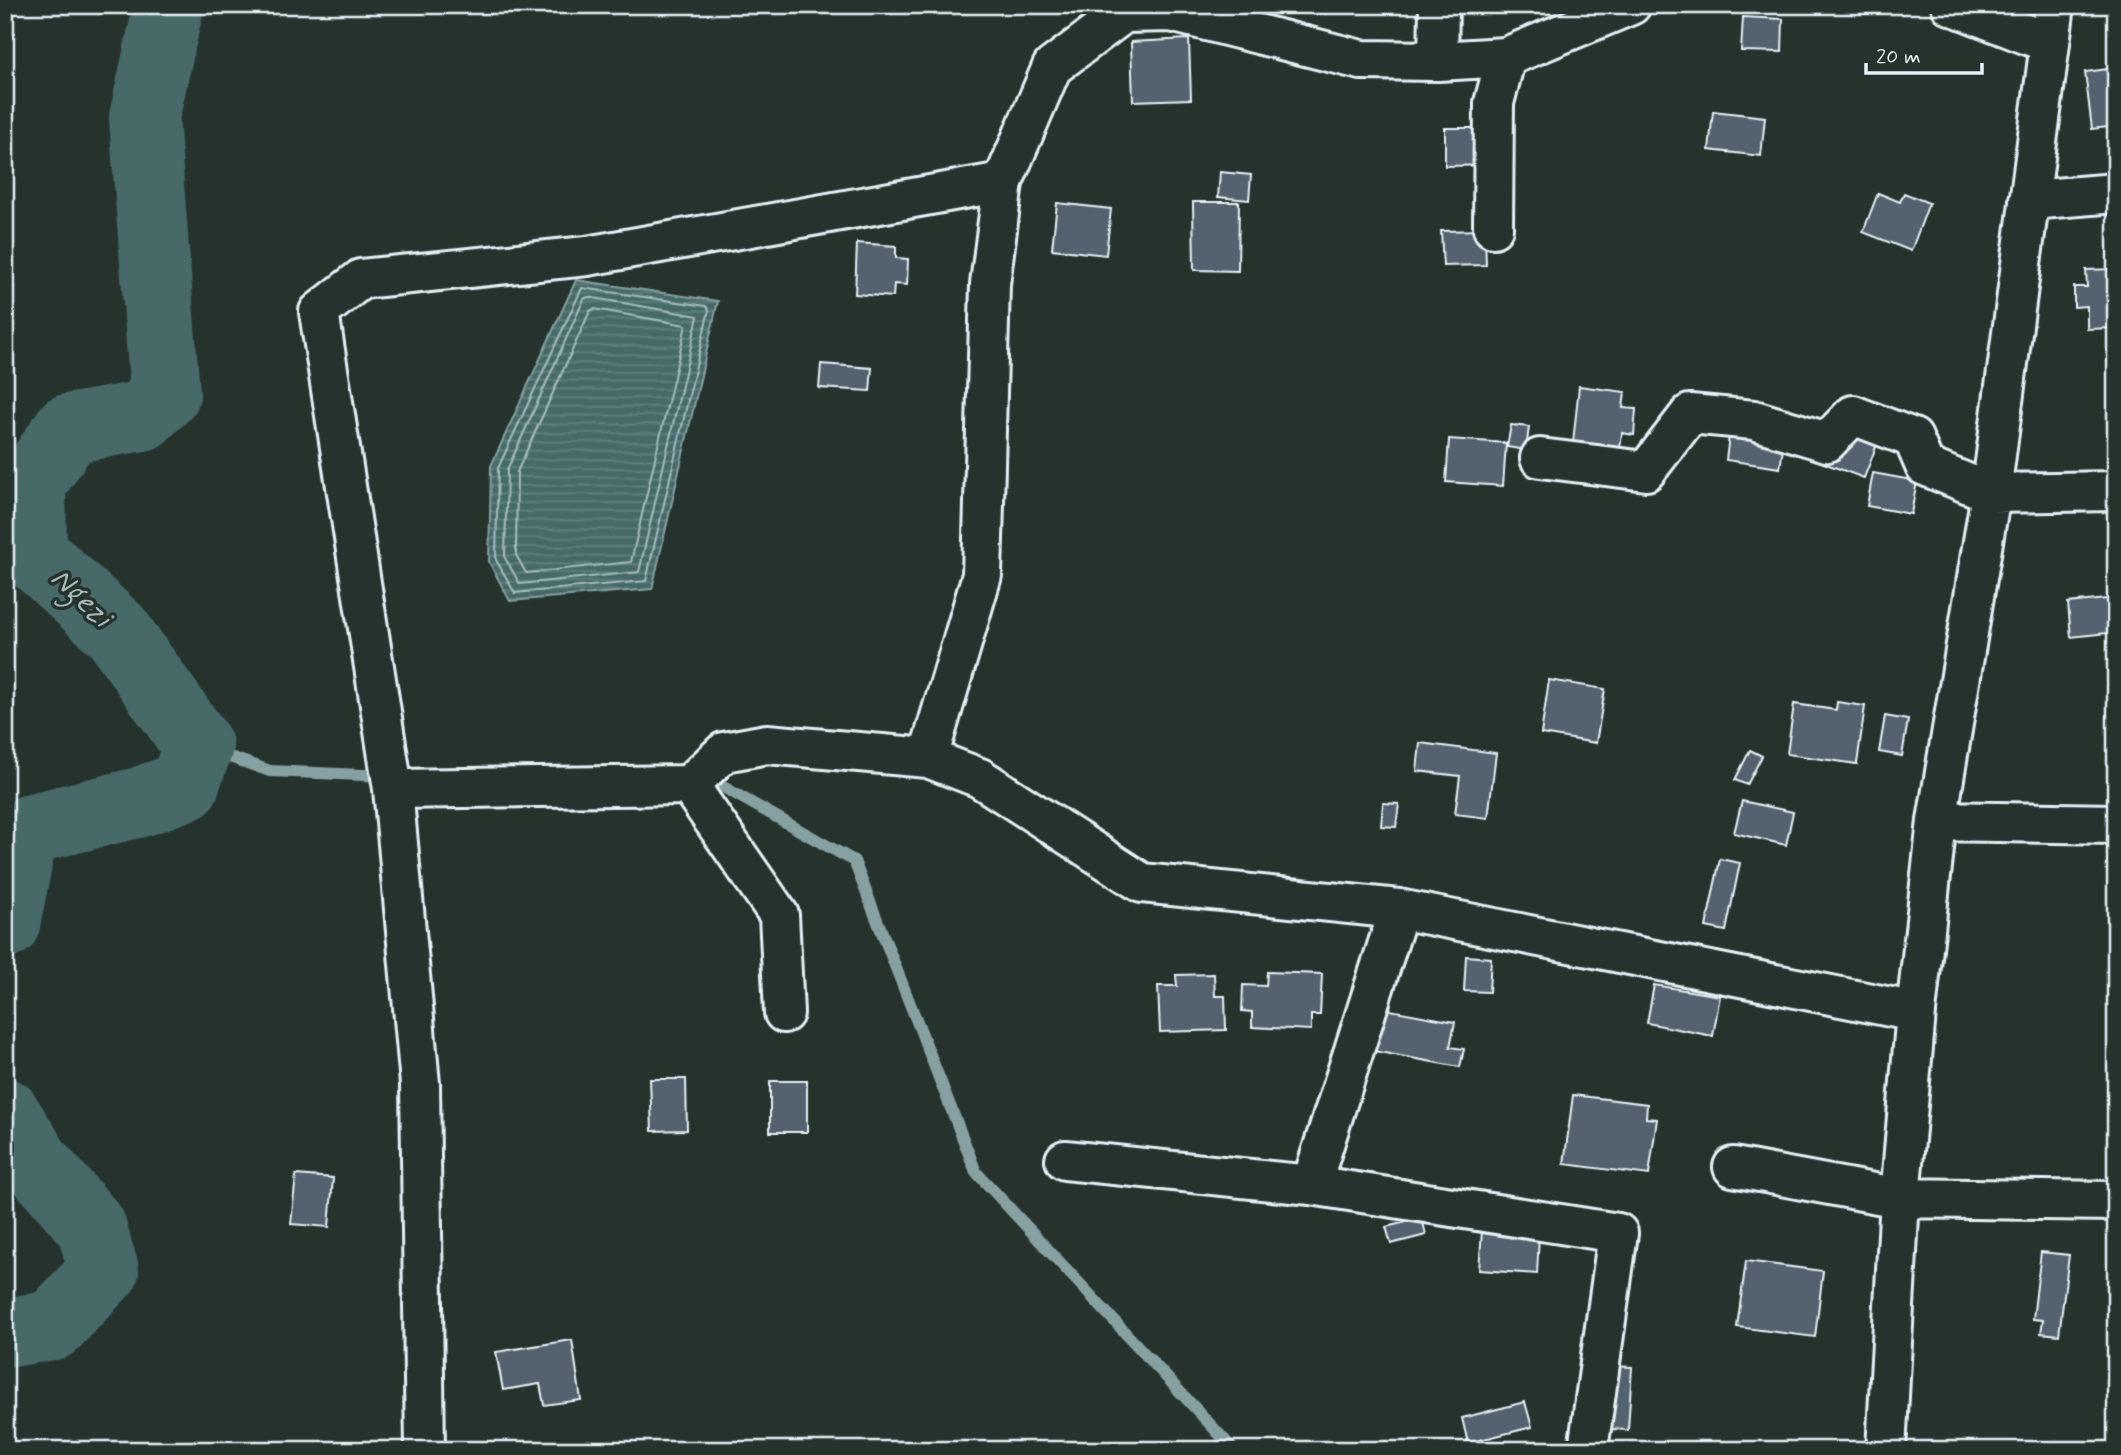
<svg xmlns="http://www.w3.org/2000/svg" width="2121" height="1455" viewBox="0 0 2121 1455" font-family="Mynerve,sans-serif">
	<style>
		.water { fill: url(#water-rules); stroke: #87a1a2; stroke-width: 2 }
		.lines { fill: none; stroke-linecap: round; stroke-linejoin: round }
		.shore { stroke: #a7bbbf; stroke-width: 2 }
		.stream { stroke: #87a1a2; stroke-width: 12 }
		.river { stroke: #466b69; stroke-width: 70 }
		.building { fill: #53626e; stroke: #e8f1f8; stroke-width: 2 }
		.minor-casing { stroke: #e8f1f8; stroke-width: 44 }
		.minor { stroke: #26332d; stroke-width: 38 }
		.labels { text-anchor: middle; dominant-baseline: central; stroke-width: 7; stroke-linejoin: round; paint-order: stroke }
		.water-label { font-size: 30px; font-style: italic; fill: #a7bbbf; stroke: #26332d }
	</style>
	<defs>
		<pattern id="water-rules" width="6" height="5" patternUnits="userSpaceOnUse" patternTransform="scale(1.75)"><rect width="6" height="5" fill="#466b69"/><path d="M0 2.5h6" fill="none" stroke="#61817f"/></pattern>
	</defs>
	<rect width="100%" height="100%" fill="#26332d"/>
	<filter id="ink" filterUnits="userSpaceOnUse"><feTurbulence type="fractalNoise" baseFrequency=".0143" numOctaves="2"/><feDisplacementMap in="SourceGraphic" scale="14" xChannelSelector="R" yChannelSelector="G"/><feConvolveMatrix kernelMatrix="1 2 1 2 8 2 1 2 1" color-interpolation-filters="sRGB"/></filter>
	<g filter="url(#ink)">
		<path class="water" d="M576 280 718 301 652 589 510 601 489 562 491 466Z"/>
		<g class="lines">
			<path class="shore" d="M582 288 706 306 709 310 646 581 515 593 496 560 498 468Z
				M588 297 698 316 639 572 520 584 505 558 507 470 584 299Z
				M594 309 686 325 631 562 526 573 516 555 517 472 590 311Z"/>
			<path class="stream" d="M198 746 270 771 386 776
				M704 776 854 861 976 1172 1234 1450"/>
			<path class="river" d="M5 924 20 848 33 828 140 802 184 786 198 746 117 631 32 553 31 484 68 429 142 416 165 394 144 118 169 5
				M5 1113 37 1164 91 1226 104 1271 53 1325 5 1333"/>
		</g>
		<path class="building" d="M1743 17 1783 19 1782 52 1741 51Z
			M1189 39 1191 99 1133 101 1131 42Z
			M2116 68V126L2092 129 2085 72Z
			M1713 111 1765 117 1761 156 1709 150Z
			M1445 128H1493L1494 165 1445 166Z
			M1220 172 1251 175 1249 200 1218 197Z
			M1878 193 1900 202 1904 193 1929 203 1911 251 1863 232Z
			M1193 202H1239L1238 271 1194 270Z
			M1057 203 1111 209 1106 255 1052 249Z
			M1485 230 1486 265 1443 266 1441 231Z
			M857 243 896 246V258L908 259 907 285 894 284 893 297 855 294Z
			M2116 269V328L2087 329V306L2074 307V287H2087L2086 270Z
			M821 364 872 368 870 391 819 388Z
			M1579 386 1625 392 1623 408 1636 409 1634 435 1622 433 1620 448 1573 443Z
			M1830 421 1879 439 1864 478 1815 460Z
			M1511 425 1529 427 1526 450 1507 447Z
			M1730 428 1785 436 1780 468 1726 460Z
			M1449 439 1506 443 1503 486 1446 482Z
			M1873 473 1917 481 1911 514 1867 506Z
			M2116 598V632L2071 637 2068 603Z
			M1549 680 1605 689 1596 743 1541 734Z
			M1837 702 1865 706 1857 764 1787 754 1794 704 1836 710Z
			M1885 716 1908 720 1902 756 1879 752Z
			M1420 743 1496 753 1488 818 1455 814 1460 776 1417 771Z
			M1750 750 1762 756 1747 785 1735 780Z
			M1742 801 1793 812 1786 845 1734 833Z
			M1383 803 1399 804 1396 827 1381 826Z
			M1720 859 1740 863 1726 931 1706 927Z
			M1466 956 1491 958 1489 992 1464 991Z
			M1267 972 1322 974 1320 1015H1311V1030L1252 1027V1012L1242 1011 1243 985 1266 986Z
			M1214 974 1215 996H1225L1226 1030 1160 1032 1158 986H1177L1176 975Z
			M1654 985 1720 996 1713 1036 1647 1023Z
			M1367 996 1391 1000 1390 1010 1455 1022 1450 1047 1464 1049 1460 1067 1357 1048Z
			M650 1079H686L687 1130 652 1131Z
			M770 1081H807V1132H770Z
			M1573 1095 1647 1104 1646 1118 1657 1119 1649 1175 1564 1164Z
			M296 1175 333 1178 329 1227 291 1224Z
			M1422 1218 1426 1235 1391 1244 1386 1227Z
			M1482 1231 1539 1235 1537 1274 1479 1270Z
			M2041 1252 2069 1255 2059 1335 2041 1333 2043 1320 2033 1319Z
			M1746 1261 1823 1271 1815 1337 1737 1327Z
			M572 1340 581 1400 544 1405 540 1384 503 1390 496 1352Z
			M1593 1365 1632 1367 1628 1430 1590 1428Z
			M1525 1402 1532 1427 1468 1443 1462 1418Z
			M736 1443 737 1450H693Z"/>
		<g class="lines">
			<defs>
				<path id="minor" d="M1951 5 2049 43
					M1438 61 1439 5
					M2029 200 2116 193
					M1493 228 1494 103 1506 57
					M1540 458 1646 471 1690 414 1754 420 1827 442 1853 415 1913 438 1925 466 1991 493 2116 491
					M928 758 982 575 990 284 1003 182
					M689 785 779 915 784 1013
					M393 789 689 785 724 752 767 744 928 758 980 778 1142 883 1399 909 1916 1012
					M1937 821 2116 824
					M1065 1160 1311 1185 1618 1233 1588 1450
					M1733 1167 1900 1198 2116 1201
					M1311 1185 1399 909
					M425 1450 420 1084 393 789 319 312 361 279 587 256 1003 182 1052 67 1124 13 1171 12 1361 60 1438 61 1506 57 1631 5
					M1886 1450 1900 1198 1916 1012 1937 821 1991 493 2055 5"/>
			</defs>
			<use href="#minor" class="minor-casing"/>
			<use href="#minor" class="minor"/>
		</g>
	</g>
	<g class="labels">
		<g class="water-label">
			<text transform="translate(81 598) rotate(43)">Ngezi</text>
		</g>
	</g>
	<rect width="2121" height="1455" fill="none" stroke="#26332d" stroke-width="28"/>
	<rect x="14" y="14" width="2093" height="1427" fill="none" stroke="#e8f1f8" stroke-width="2.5" filter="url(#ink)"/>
	<path d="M1866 63v10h116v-10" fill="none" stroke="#e8f1f8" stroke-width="3.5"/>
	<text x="1876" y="63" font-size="21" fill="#e8f1f8" stroke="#26332d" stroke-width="5" paint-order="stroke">20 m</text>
</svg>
